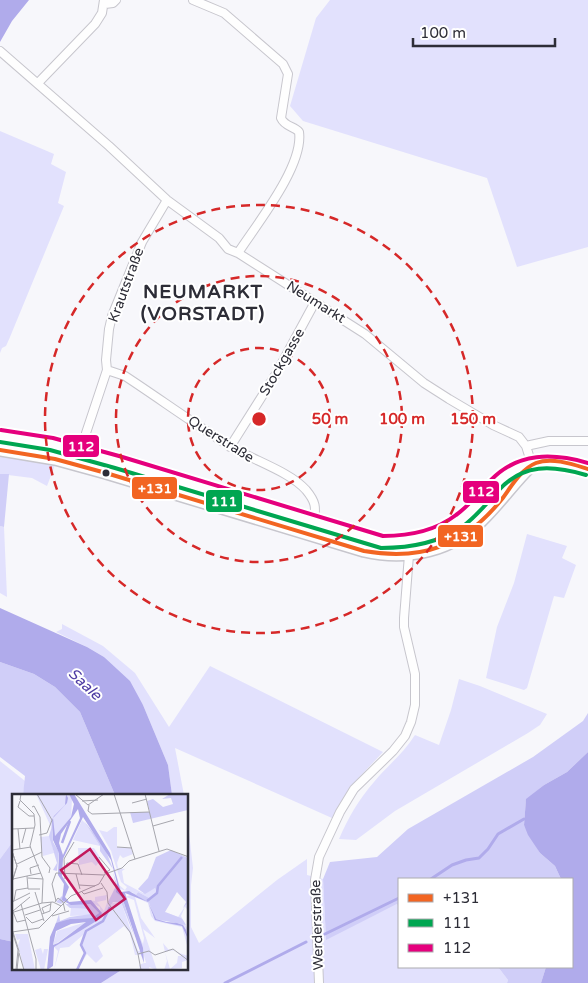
<svg xmlns="http://www.w3.org/2000/svg" width="588" height="983" viewBox="0 0 588 983" font-family="'Varela Round',sans-serif">
	<style>
		.green { fill: #e2e1fd }
		.forest { fill: #d0cef8 }
		.water { fill: #b0abeb }
		.lines { fill: none; stroke-linecap: round; stroke-linejoin: round }
		.stream { stroke: #b0abeb; stroke-width: 3 }
		.minor-casing { stroke: #c7c6cd; stroke-width: 10 }
		.primary-casing { stroke: #c7c6cd; stroke-width: 14 }
		.minor { stroke: #fefefe; stroke-width: 8 }
		.primary { stroke: #fefefe; stroke-width: 11 }
		.bus-1-casing { stroke: #fff; stroke-width: 8 }
		.bus-2-casing { stroke: #fff; stroke-width: 8 }
		.bus-3-casing { stroke: #fff; stroke-width: 8 }
		.bus-1 { stroke: #f26522; stroke-width: 4 }
		.bus-2 { stroke: #00a651; stroke-width: 4 }
		.bus-3 { stroke: #e5007d; stroke-width: 4 }
		.ring { fill: none; stroke: #d62828; stroke-width: 2.5; stroke-dasharray: 9 6 }
		.bus-dot { fill: #2d2d37; stroke: #fff; stroke-width: 2 }
		.labels { text-anchor: middle; dominant-baseline: central; stroke-width: 4; stroke-linejoin: round; paint-order: stroke }
		.street-label { font-size: 14px; fill: #2d2d37; stroke: #fff }
		.water-label { font-size: 15px; font-style: italic; fill: #4f3ca4; stroke: #fff }
		.district-label { font-size: 19px; font-weight: bold; letter-spacing: 1px; fill: #2d2d37; stroke: #fff }
		.inset-river { fill: none; stroke: #b0abeb; stroke-width: 2.5 }
		.inset-road { fill: none; stroke: #a6a6ad; stroke-width: 1 }
		.view { fill: #c2185b; fill-opacity: 0.15; stroke: #c2185b; stroke-width: 2.5 }
		.inset-edge { fill: none; stroke: #2d2d37; stroke-width: 2.5 }
		.centre { fill: #d62828; stroke: #fff; stroke-width: 2.5 }
		.ring-label { font-size: 15px; text-anchor: middle; font-weight: bold; fill: #d62828; stroke: #fff; stroke-width: 4; stroke-linejoin: round; paint-order: stroke }
		.line-badge { stroke: #fff; stroke-width: 2 }
		.badge-label { font-size: 14px; text-anchor: middle; font-weight: bold; fill: #fff }
	</style>
	<rect width="100%" height="100%" fill="#f7f7fb"/>
	<path class="green" d="M330 0H588V247L517 267 487 178 303 121 290 106 316 18Z
		M0 131 54 154 51 164 66 172 58 203 64 206 10 337 6 346 2 348 0 353Z
		M0 455 55 465 47 486 32 478 0 474Z
		M0 526 4 527 7 597 0 593Z
		M527 534 567 546 562 558 576 565 564 598 554 596 527 688 524 690 486 678 497 627 514 583Z
		M62 624 103 646 135 673 169 727 210 666 383 752 351 786 332 818 175 748 184 795H172L168 765 143 705 104 657 87 647 56 632 62 629Z
		M459 679 480 686 547 714 540 725 528 733 395 811 356 840 339 839C348 818 359 799 374 782 387 766 404 753 415 735L439 745 451 710Z
		M0 761 25 781 23 795 14 796V840L0 859Z
		M188 824 193 868 191 885V927L199 943 277 880 307 859V875L323 879 326 939 397 904 399 908V967H498L508 980 507 983H101L123 969H188Z"/>
	<path class="forest" d="M0 474H9L4 527 0 526Z
		M0 662 34 674 55 687 80 712 115 795H23L25 776 0 757Z
		M588 713V752L567 772 544 785 526 800 524 825 540 853 555 866 561 879H399V908L397 904 326 940 323 879 330 862 377 857 408 829 533 757 583 721Z
		M14 840V942L0 939V859Z
		M498 967H546L541 983H507L508 980Z"/>
	<path class="water" d="M0 0H29L12 21 0 42Z
		M0 608 87 647 104 657 130 681 143 705 168 765 172 795H115L80 712 55 687 34 674 0 662Z
		M588 752V983H541L546 967H572L573 906 572 902V879H561L555 866 540 853 528 835 524 825 526 799 544 785 567 772Z
		M0 939 14 942V969H123L101 983H0Z"/>
	<g class="lines">
		<path class="stream" d="M431 879 452 865 466 860 479 858 488 849 498 834 524 819
			M325 934 399 898
			M225 983 306 942"/>
		<defs>
			<path id="minor" d="M193 0 224 13 283 64 288 74 281 118C285 127 294 126 299 132 304 166 256 225 238 253
				M105 4 113 3 116 0
				M0 51 109 146 167 200 219 238 228 249 238 253 365 334 424 383 449 399 493 425 519 437 526 446 532 465
				M38 83 95 24 102 13 104 0
				M107 370 125 376C160 399 194 424 230 446 252 460 289 471 306 490 316 502 316 507 314 522
				M86 433 107 370 106 360 109 329 112 316 142 242 167 200
				M526 446 549 441H588
				M230 447 276 374 315 302
				M319 983 315 880 319 857 340 812 354 789 393 751 405 736 411 722 415 705V674L404 627V618L409 555 408 541"/>
			<path id="primary" d="M0 436 51 444 117 462 382 542C412 543 444 535 467 515 480 504 489 490 501 479 525 456 559 460 588 469
				M0 450 55 459 106 473 364 551C408 561 454 551 485 517 502 500 515 481 532 465"/>
		</defs>
		<use href="#minor" class="minor-casing"/>
		<use href="#primary" class="primary-casing"/>
		<use href="#minor" class="minor"/>
		<use href="#primary" class="primary"/>
		<defs>
			<path id="bus-1" d="M0 450 55 459 106 473 364 551C423 561 464 546 502 499 511 487 521 469 536 463 552 457 572 464 588 469"/>
			<path id="bus-2" d="M0 442 50 450 115 468 381 548C410 548 438 543 462 527 476 517 486 504 498 491 523 463 552 465 586 475"/>
			<path id="bus-3" d="M1 430 53 438 119 456 383 536C409 536 435 531 456 515 470 505 480 492 491 480 518 452 553 453 588 463"/>
		</defs>
		<use href="#bus-1" class="bus-1-casing"/>
		<use href="#bus-2" class="bus-2-casing"/>
		<use href="#bus-3" class="bus-3-casing"/>
		<use href="#bus-1" class="bus-1"/>
		<use href="#bus-2" class="bus-2"/>
		<use href="#bus-3" class="bus-3"/>
	</g>
	<g class="ring">
		<circle cx="259" cy="419" r="71"/>
		<circle cx="259" cy="419" r="143"/>
		<circle cx="259" cy="419" r="214"/>
	</g>
	<circle class="bus-dot" cx="106" cy="473" r="4.5"/>
	<g class="labels">
		<g class="street-label">
			<text transform="translate(126 285) rotate(-70)">Krautstraße</text>
			<text transform="translate(316 302) rotate(32)">Neumarkt</text>
			<text transform="translate(282 362) rotate(-60)">Stockgasse</text>
			<text transform="translate(221 439) rotate(32)">Querstraße</text>
			<text transform="translate(317 925) rotate(-92)">Werderstraße</text>
		</g>
		<g class="water-label">
			<text transform="translate(85 684) rotate(43)">Saale</text>
		</g>
		<g class="district-label">
			<text x="203" y="292">NEUMARKT<tspan x="203" dy="22">(VORSTADT)</tspan></text>
		</g>
	</g>
	<g transform="translate(12 794)">
		<rect width="176" height="176" fill="#f7f7fb"/>
		<path d="M24 0H53L55 5 54 0H57L60 5 59 23 43 42ZM70 26 74 30 88 52 61 46ZM102 33H105V53L119 54 121 60 111 64 108 61 105 69 106 74 113 75 110 77 112 89 131 99 143 94 146 96 139 105 126 98 124 101 137 109 141 122 155 128 168 130 166 125 158 121 153 118 166 123 176 108V116L173 113 169 122 176 136V155L170 133 143 127 139 122 136 109 123 103 129 124 143 144 131 135 145 176 137 173 138 176H128L127 171 132 169 129 161H123L118 139 112 132 86 152 91 162 84 169 75 160 65 176 72 158 69 151 71 141 57 153 48 154 42 176 46 157 42 153 89 123 88 113 74 106 83 107V103L95 101 94 106 85 108 92 117 95 109 109 108 126 157H129L132 169H134L125 137 131 150 132 144 122 106 114 103 122 99 108 95 107 91 113 96 115 93 109 88 99 57 102 62 87 36 95 38ZM38 42 42 59 31 62 28 43ZM66 54H82L89 65 84 72 80 68 67 71ZM59 114 78 115 79 121 58 122ZM74 128 45 149 41 151 45 137ZM3 140H16L23 176H12L6 151 8 145 5 146ZM151 149 156 155 176 162V166L170 168V174L152 176 155 167ZM161 156 170 162H166L165 169 158 175 153 158ZM29 154 31 160 32 155H36L32 176H29L23 156Z" fill="#e2e1fd" fill-rule="evenodd"/>
		<path d="M158 0H176V16L121 29 118 18H138L135 7 141 5 151 13 161 10 159 4 150 5ZM72 27 92 52 101 75 88 57V52ZM40 32 41 48 47 58 45 77 41 76 45 69 37 42ZM159 56 176 64 177 108 171 114 174 108 165 98 153 118 169 124 171 126 174 131 143 125 137 109 124 101 126 98 139 105 146 99 143 94 133 100 126 95 136 84 144 63ZM101 78 105 91V95L110 103 123 144 109 108H101L98 112 96 108 104 92ZM50 102 54 110H78L87 119 80 124 58 125 43 132 47 120 48 127 58 123 79 120 77 115 58 114 51 108 49 110 44 108Z" fill="#d0cef8"/>
		<path d="M54 0 56 4 55 9 41 24 43 42 59 23 62 10 57 0H62L98 59 109 98 117 97 136 108 144 125 154 128 165 129 171 131 174 136 176 145 170 132 155 129 143 126 136 108 113 99 131 154 132 169 110 103 104 98 105 89 99 66 71 23 51 65 50 82 57 93 53 103 57 108 79 106 90 119 86 126 42 153 41 172 35 176 38 143 44 129 58 125 80 124 87 119 78 110 59 111 50 106 52 90 46 81 47 59 41 46 40 26 42 22 53 11ZM66 15 68 24 51 61 47 49 49 40ZM74 128 46 149 41 151 44 137 59 130Z" fill="#b0abeb" fill-rule="evenodd"/>
		<path class="inset-river" d="M50 49 58 27M135 107 145 99 146 92 170 63M65 176 73 159 69 151 74 137 91 127 98 113"/>
		<path class="inset-road" d="M9 0 8 6 22 20 23 31 18 52 31 85M25 0 40 26 35 39 27 41M63 0 76 11 92 0M102 0 123 65M133 0 147 57M8 7 6 13 17 22H22M70 7 86 6M120 9 135 5M77 11 76 17 80 20 137 18M20 13 22 12 28 23 30 63 38 74 37 79M141 32 162 26M0 35 22 34M6 35 8 55M10 49 14 34M105 53 120 54M0 56 19 53M0 57 5 72 0 88M0 57 5 72 0 88M87 63 98 76 92 79M5 70 30 58M54 73 55 69 66 70 70 81M19 80 18 74 27 71M64 80 68 95M15 82 16 95H28M16 84 31 85M1 85 29 79M53 85 52 65 62 48M89 89 95 98 96 109 118 138 126 160 137 157 143 161 161 155 177 167M67 91 83 92M69 97 72 100 91 94M23 98 32 127M2 107 4 96 16 94M44 107 40 90 44 79 92 81M0 108 18 99M43 108 46 104 51 108 53 117M30 109 31 85M9 110 24 165V176M0 115 5 128 14 126M1 117 18 103M2 118 30 109 41 108 49 112M32 119 30 114 39 110M30 120 38 117 39 108M13 121 28 116M40 122 57 117M14 123 20 129 31 125M0 137 6 156 4 176M0 138 27 134 59 102 87 90 93 80 110 74 117 67 155 55 177 63M1 138 7 157 5 176M7 159 12 176M126 160 129 176"/>
		<path class="view" d="M78 55 113 105 84 126 49 76Z"/>
		<rect width="176" height="176" class="inset-edge"/>
	</g>
	<circle cx="259" cy="419" r="8" class="centre"/>
	<g class="ring-label">
		<text x="330" y="424">50 m</text>
		<text x="402" y="424">100 m</text>
		<text x="473" y="424">150 m</text>
	</g>
	<g class="line-badge">
		<rect x="62" y="434" width="38" height="24" rx="5" fill="#e5007d"/>
		<rect x="131" y="476" width="47" height="24" rx="5" fill="#f26522"/>
		<rect x="462" y="480" width="38" height="24" rx="5" fill="#e5007d"/>
		<rect x="205" y="489" width="38" height="24" rx="5" fill="#00a651"/>
		<rect x="437" y="524" width="47" height="24" rx="5" fill="#f26522"/>
	</g>
	<g class="badge-label">
		<text x="81" y="451">112</text>
		<text x="155" y="493">+131</text>
		<text x="481" y="496">112</text>
		<text x="224" y="506">111</text>
		<text x="461" y="541">+131</text>
	</g>
	<rect x="398" y="878" width="175" height="90" fill="#ffffff" stroke="#ababaf"/>
	<rect x="408" y="894" width="25" height="8" fill="#f26522" stroke="#ababaf"/>
	<text x="443" y="903" font-size="15" fill="#2d2d37">+131</text>
	<rect x="408" y="919" width="25" height="8" fill="#00a651" stroke="#ababaf"/>
	<text x="443" y="928" font-size="15" fill="#2d2d37">111</text>
	<rect x="408" y="944" width="25" height="8" fill="#e5007d" stroke="#ababaf"/>
	<text x="443" y="953" font-size="15" fill="#2d2d37">112</text>
	<path d="M413 38v8h142v-8" fill="none" stroke="#2d2d37" stroke-width="2.5"/>
	<text x="420" y="38" font-size="15" fill="#2d2d37" stroke="#ffffff" stroke-width="4" paint-order="stroke">100 m</text>
</svg>
